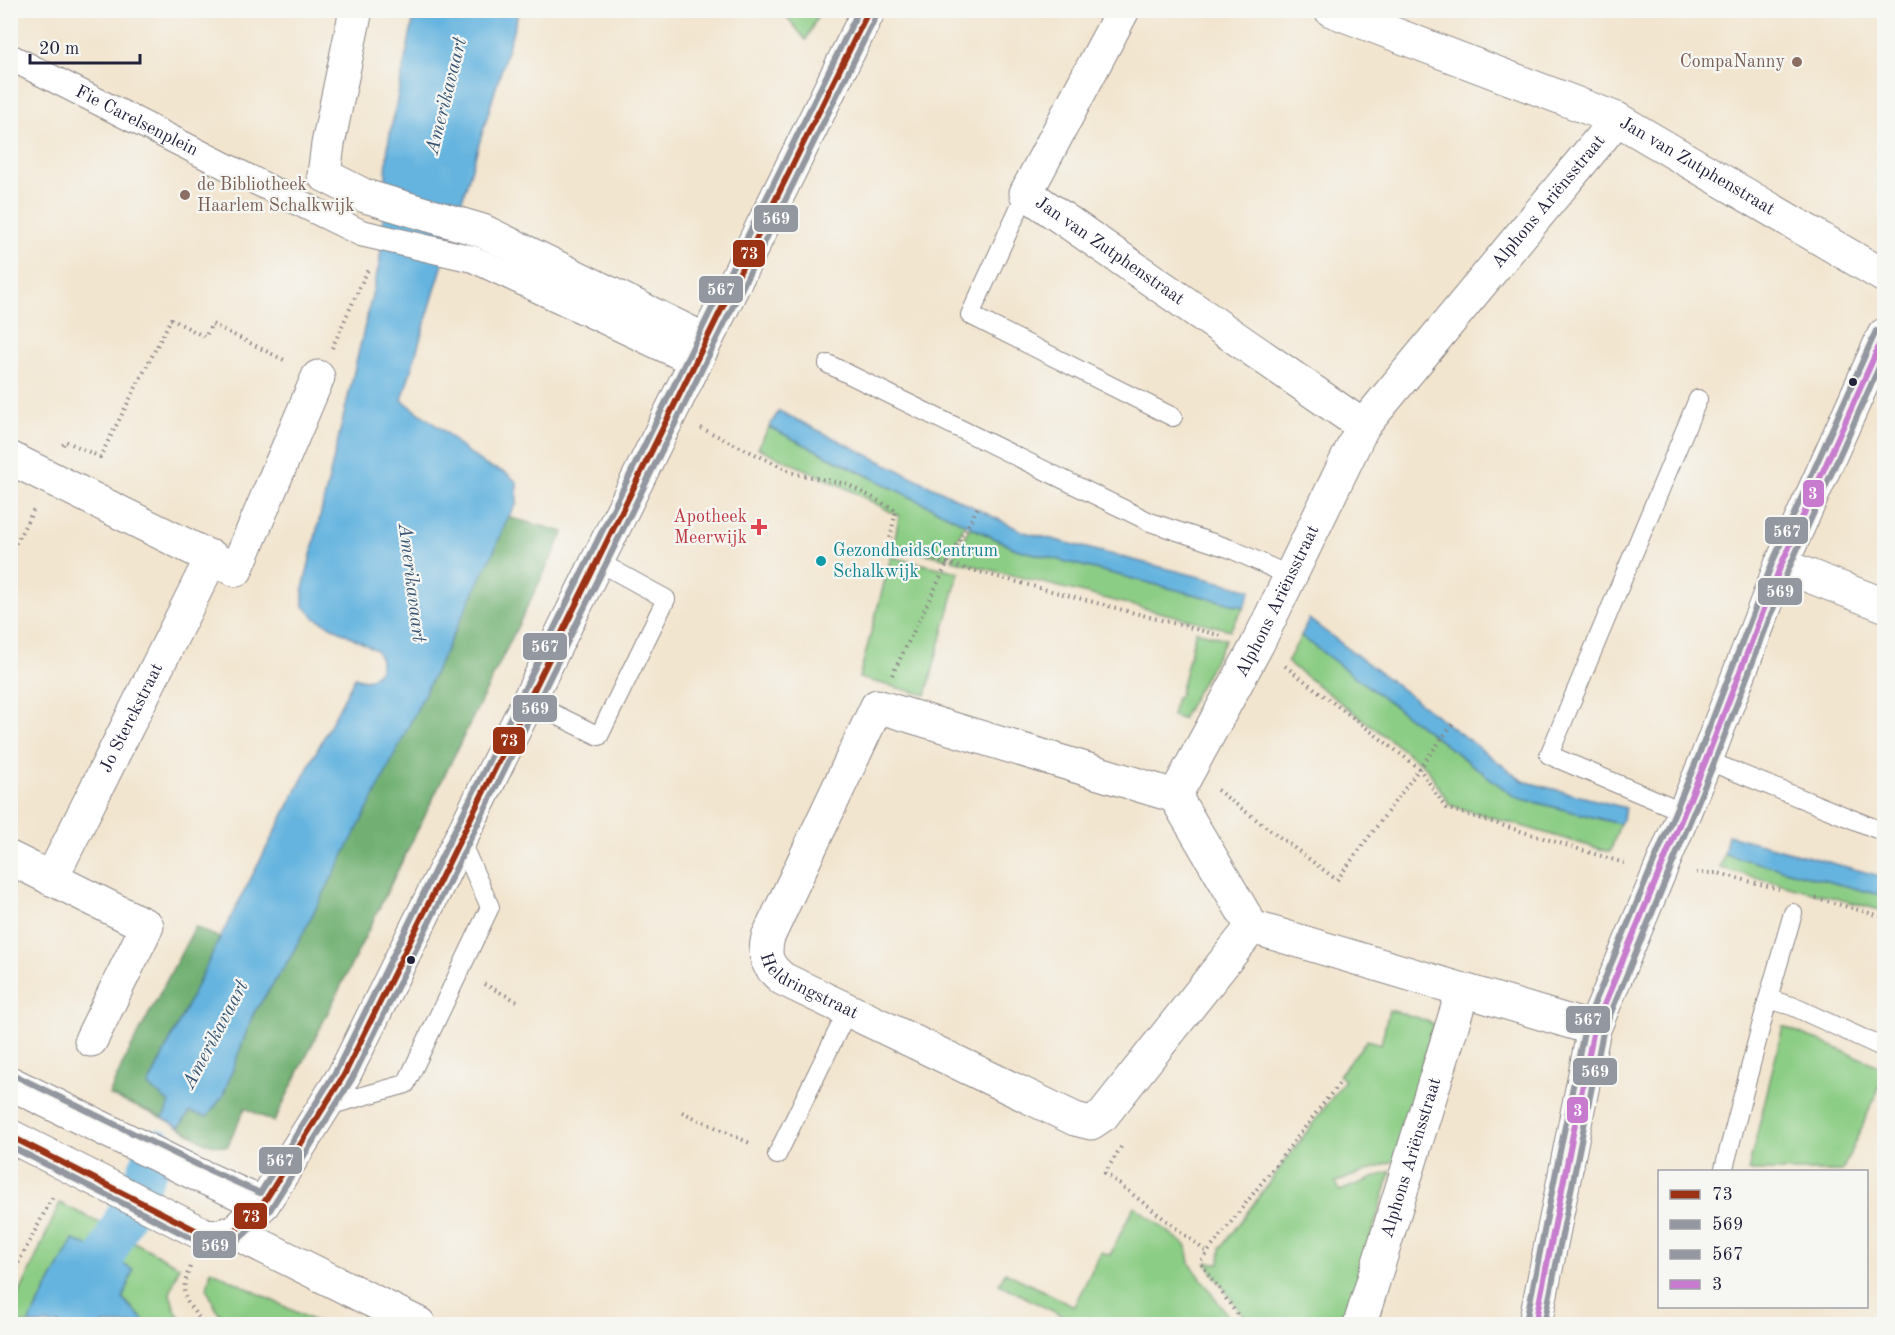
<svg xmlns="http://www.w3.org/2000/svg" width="1895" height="1335" viewBox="0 0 1895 1335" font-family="'Old Standard TT',serif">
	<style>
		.green { fill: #8ccd85; stroke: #577860; stroke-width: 1.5 }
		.forest { fill: #71b072; stroke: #4a6956; stroke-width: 1.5 }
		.water { fill: #65b4df; stroke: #446b8d; stroke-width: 1.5 }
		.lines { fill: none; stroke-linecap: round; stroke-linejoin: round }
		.canal { stroke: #65b4df; stroke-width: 39 }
		.service-casing { stroke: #8a8485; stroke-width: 20 }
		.pedestrian-casing { stroke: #8a8485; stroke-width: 28 }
		.minor-casing { stroke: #8a8485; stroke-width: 35 }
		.tertiary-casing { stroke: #8a8485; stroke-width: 35 }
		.path { stroke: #8a8485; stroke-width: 4; stroke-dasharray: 1.5 4.5; stroke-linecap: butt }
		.service { stroke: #fff; stroke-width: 18 }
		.pedestrian { stroke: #fff; stroke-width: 26 }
		.minor { stroke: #fff; stroke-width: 33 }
		.tertiary { stroke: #fff; stroke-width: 33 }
		.bus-1-casing { stroke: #f6f6f2; stroke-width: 10 }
		.bus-2-casing { stroke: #f6f6f2; stroke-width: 10 }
		.bus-3-casing { stroke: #f6f6f2; stroke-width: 10 }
		.bus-4-casing { stroke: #f6f6f2; stroke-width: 10 }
		.bus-1 { stroke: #9b3214; stroke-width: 6 }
		.bus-2 { stroke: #9397a0; stroke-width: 6 }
		.bus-3 { stroke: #9397a0; stroke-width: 6 }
		.bus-4 { stroke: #c87bce; stroke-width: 6 }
		.education-dot { fill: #8d6e63; stroke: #f6f6f2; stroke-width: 2 }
		.bus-dot { fill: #22223b; stroke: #f6f6f2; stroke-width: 2 }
		.health-dot { fill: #e0444e; stroke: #f6f6f2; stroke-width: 2 }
		.culture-dot { fill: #0f9aa8; stroke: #f6f6f2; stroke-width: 2 }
		.labels { text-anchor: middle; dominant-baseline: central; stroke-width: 4.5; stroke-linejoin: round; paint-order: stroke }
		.education-label { font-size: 18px; fill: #785e54; stroke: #f6f6f2; text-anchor: end }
		.street-label { font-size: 18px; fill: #22223b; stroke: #f6f6f2 }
		.health-label { font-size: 18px; fill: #be3a42; stroke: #f6f6f2; text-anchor: end }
		.culture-label { font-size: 18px; fill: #0d838f; stroke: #f6f6f2; text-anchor: start }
		.water-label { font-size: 20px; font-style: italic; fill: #395574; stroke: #f6f6f2 }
		.line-badge { stroke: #f6f6f2; stroke-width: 2 }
		.badge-label { font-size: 16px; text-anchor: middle; font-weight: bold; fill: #fff }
	</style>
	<rect width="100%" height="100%" fill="#f6f6f2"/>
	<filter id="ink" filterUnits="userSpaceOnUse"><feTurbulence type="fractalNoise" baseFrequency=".0167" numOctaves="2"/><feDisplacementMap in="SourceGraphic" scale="12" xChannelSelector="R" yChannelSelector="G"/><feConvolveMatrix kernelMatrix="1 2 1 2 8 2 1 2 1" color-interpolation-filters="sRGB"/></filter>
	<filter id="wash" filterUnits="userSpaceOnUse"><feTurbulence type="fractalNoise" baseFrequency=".008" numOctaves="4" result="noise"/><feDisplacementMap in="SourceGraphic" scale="24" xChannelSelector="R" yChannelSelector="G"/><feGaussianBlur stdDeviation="1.35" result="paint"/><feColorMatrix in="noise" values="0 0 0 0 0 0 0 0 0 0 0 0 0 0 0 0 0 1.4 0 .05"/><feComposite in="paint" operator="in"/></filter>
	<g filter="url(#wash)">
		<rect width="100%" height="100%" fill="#f2e5cf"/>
		<path class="green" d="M782 11H820L806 40Z
			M769 427 965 524 947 559 894 545 899 516 846 488 758 448Z
			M970 527 1016 549 1244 607 1230 630 952 560Z
			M891 557 959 572 926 695 859 678Z
			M1196 631 1226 639 1182 719 1172 716 1176 697H1179Z
			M1301 636 1515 797 1620 824 1610 852 1450 805 1427 768 1287 662Z
			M1724 854 1884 896V911L1720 868Z
			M1389 1010 1416 1017 1434 1024 1394 1161 1336 1182 1340 1191 1391 1171 1344 1324H1249L1206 1263H1220L1221 1248 1345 1080 1339 1075 1367 1040 1381 1044Z
			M1783 1026 1884 1068V1077L1842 1171H1748Z
			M60 1203 106 1226 96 1248 73 1240 28 1324H11V1313Z
			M1134 1206 1187 1246 1190 1263 1234 1324H1078L999 1284 1005 1272 1074 1306 1101 1252 1110 1255Z
			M123 1236 179 1266 170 1294 176 1312 185 1324H147L123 1298 114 1259Z
			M211 1270 320 1324H228L216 1309 207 1289Z"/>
		<path class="forest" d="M508 517 564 532 274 1122 245 1108 227 1147 206 1143 179 1127 190 1112 223 1096 253 1014 290 958 495 549Z
			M195 927 220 938 148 1086 171 1103 163 1118 109 1095 124 1061Z"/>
		<path class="water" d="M415 11H519L402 400 444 431 462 448 487 466 506 473 517 482V504L508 517 495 549 376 793 290 958 253 1014 223 1096 207 1117 190 1112 179 1127 163 1118 170 1103 148 1086 220 938 355 677C368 683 371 679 380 670L381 660 376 650 315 618 303 605V589L380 261 388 144Z
			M779 411 1024 532 1251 590 1244 607 1016 549 769 427Z
			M1309 619 1523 781 1626 808 1620 824 1515 797 1301 636Z
			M1728 835 1884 877V896L1724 854Z
			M106 1226 123 1236 115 1259 133 1270 123 1299 147 1324H28L73 1240 96 1248Z"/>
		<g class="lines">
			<path class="canal" d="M83 1324 81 1321 109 1249 158 1148"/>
		</g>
	</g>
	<g filter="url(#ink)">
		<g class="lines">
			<defs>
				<path id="service" d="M1026 193 970 315 1173 417
					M828 364 1150 522 1231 549 1290 576
					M528 701 599 736 666 599 597 561
					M1706 760 1884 832
					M1684 812 1549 755 1698 399
					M1793 913 1768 999 1792 1006 1884 1048
					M324 1107 406 1084 490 907 460 840
					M777 1155 848 1010
					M1723 1172 1768 999"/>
				<g id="pedestrian">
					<path id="s1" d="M10 57 271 189 361 233 473 259 694 363"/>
				</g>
				<g id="minor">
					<path d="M356 10 328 144 324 175 365 196 483 231 705 340"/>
					<path id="s2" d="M1123 10 1026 193 1363 426"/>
					<path id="s3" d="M1331 10 1617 119 1884 276"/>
					<path d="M10 458 236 570 318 377"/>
					<path d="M1781 565 1884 605"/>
					<path id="s4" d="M1175 796 877 706 768 937C763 957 767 966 783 979L1075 1119 1091 1123 1103 1115 1252 927"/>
					<path d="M10 858 147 926 91 1040"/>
					<path id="s5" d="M51 879 212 557"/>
					<path id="s6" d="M1594 1029 1252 927 1175 796 1257 645 1363 426 1617 119"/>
					<path d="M234 1232 419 1324"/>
					<path id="s7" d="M1360 1324 1463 990"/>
				</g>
				<path id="tertiary" d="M10 1083 194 1173 263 1204
					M10 1136 205 1235 217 1236 234 1232 263 1204 344 1075 869 10
					M1535 1324 1594 1029 1706 760 1781 565 1884 335"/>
			</defs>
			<use href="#service" class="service-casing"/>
			<use href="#pedestrian" class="pedestrian-casing"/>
			<use href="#minor" class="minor-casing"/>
			<use href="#tertiary" class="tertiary-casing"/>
			<path class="path" d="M10 113 17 101 14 96
				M332 348 369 267
				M701 428 796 474 847 484 896 510 888 548 1222 636
				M63 445 65 441 100 457 171 319 205 337 212 324 286 361
				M10 554 34 509
				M1285 666 1419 768 1446 808 1624 863
				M892 675 947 564 979 505
				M1217 790 1337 880 1454 722
				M1696 873H1718L1779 889
				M1816 898 1884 917
				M484 984 517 1001
				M682 1112 752 1144
				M1121 1147 1105 1173 1208 1253
				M190 1267C178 1297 186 1301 204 1324
				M10 1279 53 1196
				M1244 1324 1200 1262 1341 1081"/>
			<use href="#service" class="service"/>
			<use href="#pedestrian" class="pedestrian"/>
			<use href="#minor" class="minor"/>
			<use href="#tertiary" class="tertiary"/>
			<defs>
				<path id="bus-1" d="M10 1136 205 1235 217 1236 234 1232 263 1204 344 1075 869 10"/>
				<path id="bus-2" d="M10 1146 203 1244 218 1245 238 1240 270 1210 352 1079 877 14
					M1544 1324 1603 1032 1714 763 1789 568 1884 356"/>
				<path id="bus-3" d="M14 1075 198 1165 260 1193 336 1071 859 10
					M1526 1322 1585 1026 1698 757 1773 561 1876 331"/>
				<path id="bus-4" d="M1535 1324 1594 1029 1706 760 1781 565 1884 335"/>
			</defs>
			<use href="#bus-1" class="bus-1-casing"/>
			<use href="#bus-2" class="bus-2-casing"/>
			<use href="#bus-3" class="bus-3-casing"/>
			<use href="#bus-4" class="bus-4-casing"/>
			<use href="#bus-1" class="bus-1"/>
			<use href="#bus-2" class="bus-2"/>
			<use href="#bus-3" class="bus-3"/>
			<use href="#bus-4" class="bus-4"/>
		</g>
	</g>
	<g class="education-dot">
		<circle cx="1797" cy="62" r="6"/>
		<circle cx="185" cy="195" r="6"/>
	</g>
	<g class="bus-dot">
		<circle cx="1853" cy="382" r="5"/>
		<circle cx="411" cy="960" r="5"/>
	</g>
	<path class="health-dot" d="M756 518h6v6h6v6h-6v6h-6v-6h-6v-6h6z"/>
	<circle class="culture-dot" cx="821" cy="561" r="6"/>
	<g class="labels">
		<g class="education-label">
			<text x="1785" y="62">CompaNanny</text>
			<text x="197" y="185" text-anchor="start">de Bibliotheek<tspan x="197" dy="21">Haarlem Schalkwijk</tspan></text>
		</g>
		<g class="street-label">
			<text stroke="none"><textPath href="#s1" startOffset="142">Fie Carelsenplein</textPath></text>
			<text stroke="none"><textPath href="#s3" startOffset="399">Jan van Zutphenstraat</textPath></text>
			<text stroke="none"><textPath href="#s6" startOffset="1215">Alphons Ariënsstraat</textPath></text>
			<text stroke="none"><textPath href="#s2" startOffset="309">Jan van Zutphenstraat</textPath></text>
			<text stroke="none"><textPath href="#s6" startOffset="729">Alphons Ariënsstraat</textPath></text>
			<text stroke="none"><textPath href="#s5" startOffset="180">Jo Sterckstraat</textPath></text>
			<text stroke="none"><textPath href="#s4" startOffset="640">Heldringstraat</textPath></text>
			<text stroke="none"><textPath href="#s7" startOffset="174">Alphons Ariënsstraat</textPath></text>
		</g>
		<g class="health-label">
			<text x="747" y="517">Apotheek<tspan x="747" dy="21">Meerwijk</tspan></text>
		</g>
		<g class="culture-label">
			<text x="833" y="551">GezondheidsCentrum<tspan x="833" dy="21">Schalkwijk</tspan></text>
		</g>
		<g class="water-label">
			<text transform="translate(447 96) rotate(-76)">Amerikavaart</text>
			<text transform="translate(411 583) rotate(83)">Amerikavaart</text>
			<text transform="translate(216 1035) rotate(-62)">Amerikavaart</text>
		</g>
	</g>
	<g class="line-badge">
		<rect x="753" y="204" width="46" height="29" rx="6" fill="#9397a0"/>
		<rect x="732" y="239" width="34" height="29" rx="6" fill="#9b3214"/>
		<rect x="698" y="275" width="46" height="29" rx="6" fill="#9397a0"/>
		<rect x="1802" y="479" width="23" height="29" rx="6" fill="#c87bce"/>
		<rect x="1764" y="516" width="45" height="29" rx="6" fill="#9397a0"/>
		<rect x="1757" y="577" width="46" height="29" rx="6" fill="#9397a0"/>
		<rect x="522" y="632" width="46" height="29" rx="6" fill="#9397a0"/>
		<rect x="512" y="694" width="46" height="29" rx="6" fill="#9397a0"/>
		<rect x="492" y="726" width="34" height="29" rx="6" fill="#9b3214"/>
		<rect x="1565" y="1005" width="46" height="29" rx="6" fill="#9397a0"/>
		<rect x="1572" y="1057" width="46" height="29" rx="6" fill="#9397a0"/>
		<rect x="1566" y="1096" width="23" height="28" rx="6" fill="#c87bce"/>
		<rect x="258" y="1146" width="45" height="29" rx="6" fill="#9397a0"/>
		<rect x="233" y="1202" width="35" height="28" rx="6" fill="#9b3214"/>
		<rect x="192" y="1230" width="45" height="29" rx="6" fill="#9397a0"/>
	</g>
	<g class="badge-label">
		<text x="776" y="224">569</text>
		<text x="749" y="259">73</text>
		<text x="721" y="295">567</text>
		<text x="1813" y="499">3</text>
		<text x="1787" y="537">567</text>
		<text x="1780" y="597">569</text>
		<text x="545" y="652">567</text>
		<text x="535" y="714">569</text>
		<text x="509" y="746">73</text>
		<text x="1588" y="1025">567</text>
		<text x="1595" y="1077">569</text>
		<text x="1578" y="1116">3</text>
		<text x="280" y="1166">567</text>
		<text x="251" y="1222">73</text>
		<text x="215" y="1251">569</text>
	</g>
	<rect width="1895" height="1335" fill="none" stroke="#f6f6f2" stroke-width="36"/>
	<rect x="1658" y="1170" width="210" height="138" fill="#f6f6f2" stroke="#a1a1a9" stroke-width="1.5"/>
	<rect x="1670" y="1190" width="30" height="9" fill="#9b3214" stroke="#a1a1a9" stroke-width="1.5"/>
	<text x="1712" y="1200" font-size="18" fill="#22223b">73</text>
	<rect x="1670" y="1220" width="30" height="9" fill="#9397a0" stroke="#a1a1a9" stroke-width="1.5"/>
	<text x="1712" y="1230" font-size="18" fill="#22223b">569</text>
	<rect x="1670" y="1250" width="30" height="9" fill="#9397a0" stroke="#a1a1a9" stroke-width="1.5"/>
	<text x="1712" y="1260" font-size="18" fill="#22223b">567</text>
	<rect x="1670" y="1280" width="30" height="9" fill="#c87bce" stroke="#a1a1a9" stroke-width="1.5"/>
	<text x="1712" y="1290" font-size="18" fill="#22223b">3</text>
	<path d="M30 54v9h110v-9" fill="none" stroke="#22223b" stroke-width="3"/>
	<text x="39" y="54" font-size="18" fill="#22223b" stroke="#f6f6f2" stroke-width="4.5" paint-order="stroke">20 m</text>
</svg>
